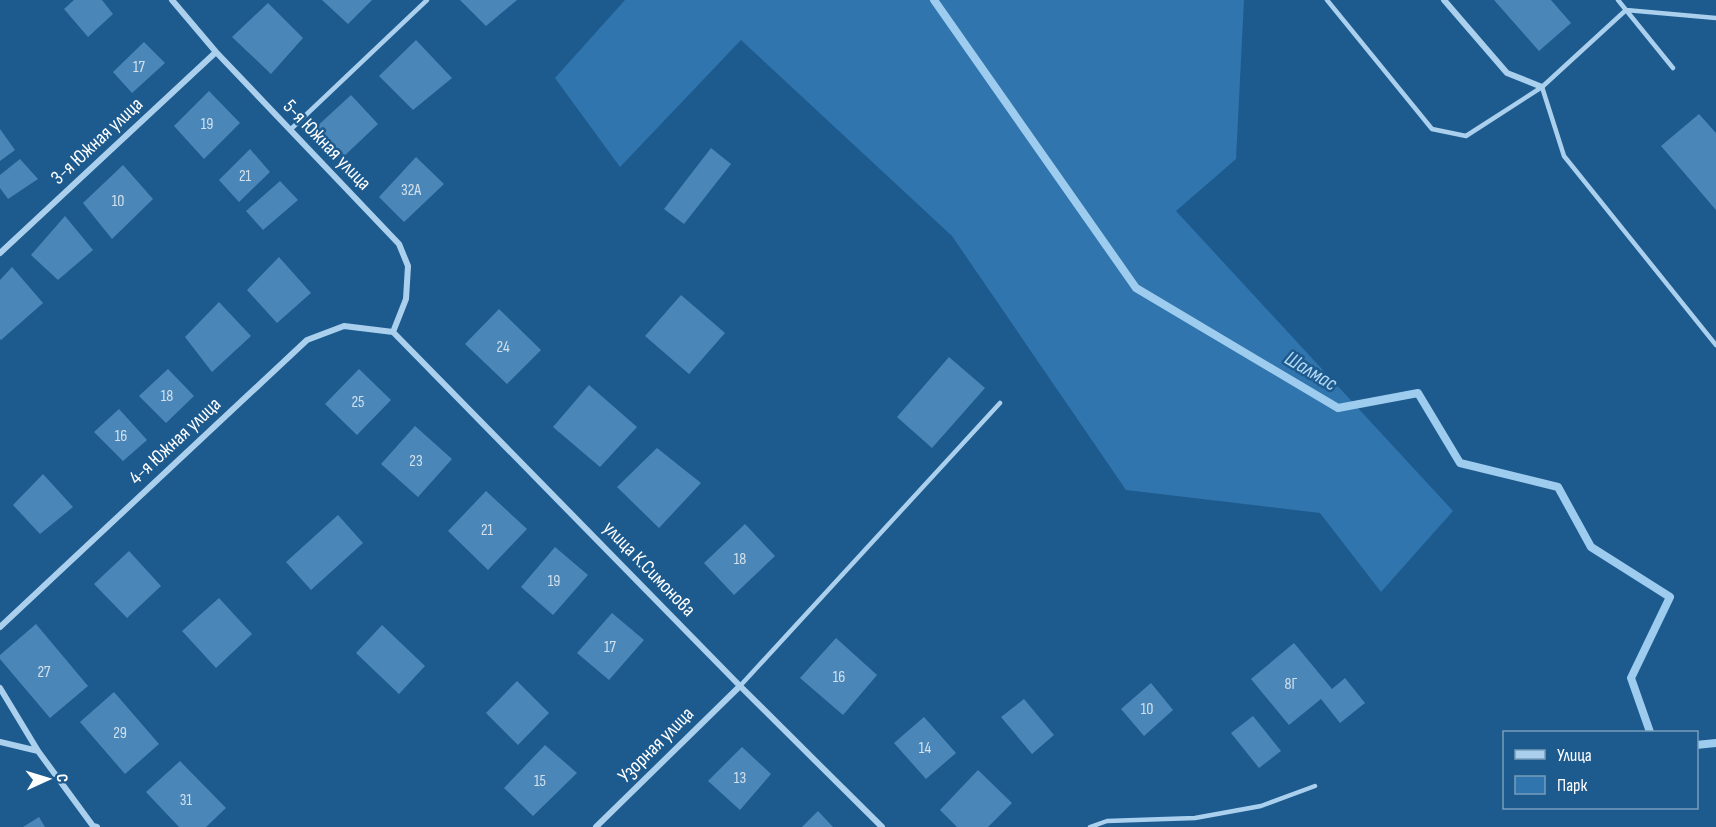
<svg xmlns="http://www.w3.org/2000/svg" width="1716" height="827" viewBox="0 0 1716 827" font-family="'Sofia Sans Condensed',sans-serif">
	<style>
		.green { fill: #3075ad }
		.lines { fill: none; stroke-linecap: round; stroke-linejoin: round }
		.stream { stroke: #9eccef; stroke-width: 8 }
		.building { fill: #4a87b8 }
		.lane { stroke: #abd0ed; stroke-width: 4.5 }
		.street { stroke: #abd0ed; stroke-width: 6 }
		.labels { text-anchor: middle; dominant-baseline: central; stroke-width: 5; stroke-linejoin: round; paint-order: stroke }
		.number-label { font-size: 16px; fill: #d2e1ed }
		.street-label { font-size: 20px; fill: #fff; stroke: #1d5b8f }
		.water-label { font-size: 21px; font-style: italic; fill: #b7daf4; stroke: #1d5b8f }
	</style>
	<rect width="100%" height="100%" fill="#1d5b8f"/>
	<path class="green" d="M625 0H1244L1236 159 1176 211 1453 511 1381 592 1320 513 1126 490 952 236 741 40 620 167 555 78Z"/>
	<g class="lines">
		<path class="stream" d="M934 0 1136 288 1338 408 1418 393 1460 463 1558 487 1591 547 1670 597 1631 678 1650 732
			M1696 745 1716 743"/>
	</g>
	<path class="building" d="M74 0H102L113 14 88 37 64 9Z
		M322 0H372L348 24Z
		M460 0H517L486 26Z
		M1494 0H1551L1571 23 1539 51Z
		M268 3 303 38 271 74 232 37Z
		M416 40 452 78 413 110 379 76Z
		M144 42 165 63 132 93 113 72Z
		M209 91 240 123 204 159 174 126Z
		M351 95 378 124 341 159 313 130Z
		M1699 114 1716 133V210L1661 146Z
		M0 129 15 150 0 161Z
		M711 148 731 164 684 224 664 209Z
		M250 149 270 172 239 202 219 180Z
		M416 157 444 184 404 222 379 197Z
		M20 159 38 179 8 199 0 188V175Z
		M123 165 153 199 112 239 83 203Z
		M280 181 298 200 263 230 246 211Z
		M65 216 93 250 58 280 31 255Z
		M279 257 311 293 277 323 247 290Z
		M12 267 43 303 1 340 0 339V280Z
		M681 295 725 333 689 374 645 336Z
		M219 302 251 336 212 372 185 337Z
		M499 309 541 350 507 384 465 344Z
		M949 357 985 388 932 448 897 417Z
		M168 369 194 396 166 423 139 396Z
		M359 369 391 400 357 435 325 404Z
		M589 385 637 427 600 467 553 427Z
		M119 409 147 440 123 461 94 432Z
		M415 426 452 459 418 497 381 464Z
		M657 448 701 483 659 528 617 487Z
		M43 474 73 507 40 534 13 505Z
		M486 491 527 529 488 570 448 531Z
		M338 515 363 543 311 590 286 562Z
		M745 524 775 556 734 595 704 563Z
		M555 547 588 575 553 615 521 587Z
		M129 551 161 586 127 618 94 584Z
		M219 598 252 634 216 668 182 631Z
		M612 613 644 640 609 680 577 653Z
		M36 624 88 686 50 718 0 659V655Z
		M382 625 425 666 399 694 356 653Z
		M836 638 877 675 843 715 800 678Z
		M1294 643 1332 689 1345 678 1365 703 1340 723 1321 699 1289 725 1251 679Z
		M517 681 549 713 518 745 486 713Z
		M1151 683 1173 710 1144 736 1121 709Z
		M114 692 159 744 125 774 80 722Z
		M1024 699 1054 735 1032 754 1001 717Z
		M1253 716 1281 751 1259 768 1231 733Z
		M924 717 956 753 926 779 894 743Z
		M545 745 577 773 533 816 504 788Z
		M742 747 771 774 740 810 708 781Z
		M180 761 226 808 206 827H179L146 792Z
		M978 770 1012 803 988 827H957L940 810Z
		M818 811 833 827H802Z
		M39 817 45 827H23Z"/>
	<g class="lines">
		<path class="lane" d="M1327 0 1432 129 1466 136 1542 87 1626 10 1618 0
			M1626 10 1716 18
			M1626 10 1673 68
			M1542 87 1564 156 1716 345
			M290 130 427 0
			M740 686 1000 403
			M1090 827 1107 821 1195 818 1261 806 1315 786"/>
		<path class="street" d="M172 0 216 52 399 244 408 266 406 299 393 332
			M1444 0 1507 73 1542 87
			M0 253 216 52
			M393 332 740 686 882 827
			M0 627 307 340 344 326 393 332
			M0 688 38 751 93 826 97 827
			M0 742 38 751
			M596 827 740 686"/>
	</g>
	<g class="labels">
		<g class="number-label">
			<text x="139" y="67">17</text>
			<text x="207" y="124">19</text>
			<text x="245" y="176">21</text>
			<text x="411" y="190">32А</text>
			<text x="118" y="201">10</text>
			<text x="503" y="347">24</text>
			<text x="167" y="396">18</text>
			<text x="358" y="402">25</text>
			<text x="121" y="436">16</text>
			<text x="416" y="461">23</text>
			<text x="487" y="530">21</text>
			<text x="740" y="559">18</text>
			<text x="554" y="581">19</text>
			<text x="610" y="647">17</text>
			<text x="44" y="672">27</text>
			<text x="839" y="677">16</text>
			<text x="1291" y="684">8Г</text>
			<text x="1147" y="709">10</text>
			<text x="120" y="733">29</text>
			<text x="925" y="748">14</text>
			<text x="740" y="778">13</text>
			<text x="540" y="781">15</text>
			<text x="186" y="800">31</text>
		</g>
		<g class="street-label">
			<text transform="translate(97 141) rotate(-43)">3-я Южная улица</text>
			<text transform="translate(327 145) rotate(46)">5-я Южная улица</text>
			<text transform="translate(175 441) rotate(-43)">4-я Южная улица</text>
			<text transform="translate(649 569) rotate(46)">улица К.Симонова</text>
			<text transform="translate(656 745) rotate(-45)">Узорная улица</text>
		</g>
		<g class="water-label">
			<text transform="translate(1311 371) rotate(31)">Шалмас</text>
		</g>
	</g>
	<rect x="1503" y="731" width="195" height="78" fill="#1d5b8f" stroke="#779dbc" stroke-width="1.5"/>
	<rect x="1515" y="750" width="30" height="9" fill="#abd0ed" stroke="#779dbc" stroke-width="1.5"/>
	<text x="1557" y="761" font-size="18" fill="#ffffff">Улица</text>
	<rect x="1515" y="776" width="30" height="18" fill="#3075ad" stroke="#779dbc" stroke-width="1.5"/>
	<text x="1557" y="791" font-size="18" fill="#ffffff">Парк</text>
	<g transform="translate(48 779) rotate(86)" stroke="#1d5b8f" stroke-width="4.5" paint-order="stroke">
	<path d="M0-4.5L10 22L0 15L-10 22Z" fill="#ffffff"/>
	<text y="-9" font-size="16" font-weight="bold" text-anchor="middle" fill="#ffffff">С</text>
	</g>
</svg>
